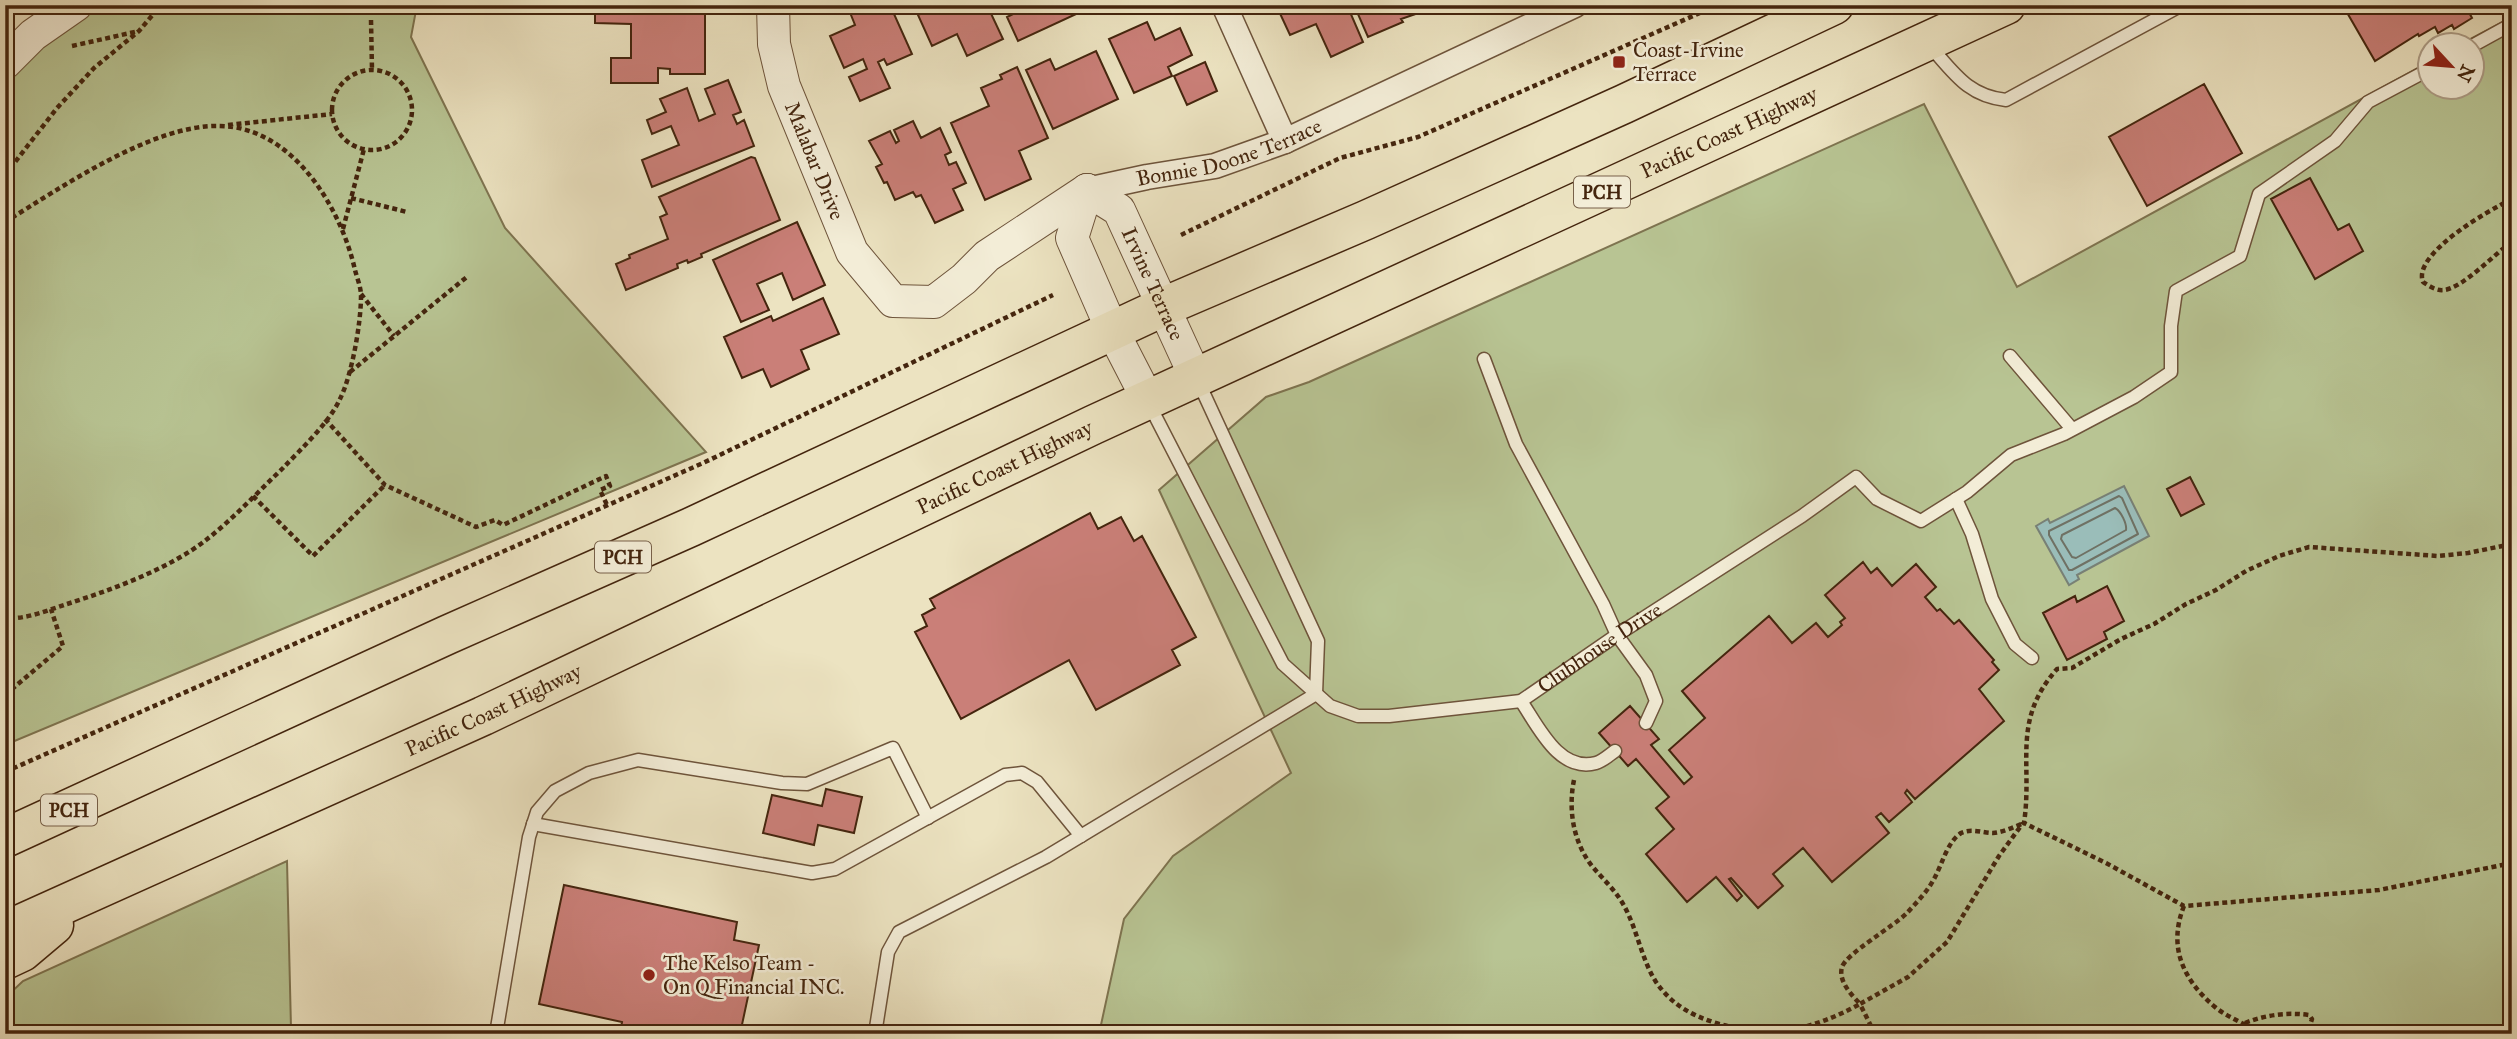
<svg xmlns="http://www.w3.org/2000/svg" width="2517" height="1039" viewBox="0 0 2517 1039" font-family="'IM FELL Great Primer',serif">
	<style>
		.green { fill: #b8c493; stroke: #7e7450; stroke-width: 2 }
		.water { fill: #9abdb9; stroke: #788075; stroke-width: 2 }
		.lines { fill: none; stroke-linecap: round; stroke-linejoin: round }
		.shore { stroke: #6f7164; stroke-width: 2 }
		.building { fill: #ca7f78; stroke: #44250e; stroke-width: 2 }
		.service-casing { stroke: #6e543b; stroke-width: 15 }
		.minor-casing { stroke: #6e543b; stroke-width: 27 }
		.tertiary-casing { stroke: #6e543b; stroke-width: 34 }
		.trunk-casing { stroke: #44250e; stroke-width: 41 }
		.path { stroke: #44250e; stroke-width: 4.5; stroke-dasharray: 5 3.5; stroke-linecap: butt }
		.service { stroke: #f3edd7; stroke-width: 12 }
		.minor { stroke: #f3edd7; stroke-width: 24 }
		.tertiary { stroke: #f3edd7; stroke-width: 32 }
		.trunk { stroke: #ece3c1; stroke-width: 38 }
		.poi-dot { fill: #8f2418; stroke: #f3edd7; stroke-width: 2.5 }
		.labels { text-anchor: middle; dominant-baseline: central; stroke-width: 5; stroke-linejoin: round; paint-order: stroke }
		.shield { fill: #f3edd7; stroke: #78614a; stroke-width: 2 }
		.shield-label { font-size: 19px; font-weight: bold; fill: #44250e }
		.poi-label { font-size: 21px; fill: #44250e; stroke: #f3edd7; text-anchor: start }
		.street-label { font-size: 21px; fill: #44250e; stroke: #f3edd7 }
	</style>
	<rect width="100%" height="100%" fill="#ece3c1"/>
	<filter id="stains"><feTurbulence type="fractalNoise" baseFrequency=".00286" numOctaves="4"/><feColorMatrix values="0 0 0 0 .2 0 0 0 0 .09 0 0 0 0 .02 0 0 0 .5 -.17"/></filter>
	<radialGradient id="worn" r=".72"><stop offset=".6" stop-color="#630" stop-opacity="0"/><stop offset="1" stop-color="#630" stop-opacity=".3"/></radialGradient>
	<path class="green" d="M101 5H417L411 37 505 228 706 452 5 745V84L41 47Z
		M2512 17V1034H1099L1124 919 1173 856 1291 773 1159 490 1266 397 1309 382 1924 104 2017 287 2429 62 2430 88H2472V46L2459 45Z
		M287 861 291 1028 289 1034H5V998L23 981Z"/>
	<path class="water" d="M2124 486 2149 536 2077 575 2079 579 2069 585 2036 526 2048 519 2050 523Z"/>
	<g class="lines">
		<path class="shore" d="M2119 496 2122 498 2138 534 2072 570H2069L2049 535V531Z
			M2115 508C2121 511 2127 524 2126 530L2076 558 2072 557 2061 539 2062 535Z"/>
	</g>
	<path class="building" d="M595 5H705V74H670V69L658 68V83H611V58H631V24L595 23Z
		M859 5H890L912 54 887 65 884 59 878 62 890 88 860 101 849 77 867 69 863 59 844 68 830 36 855 25 849 10Z
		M939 5H987L1003 39 967 56 957 34 932 46 918 15Z
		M1032 5H1085L1087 9 1018 41 1007 17Z
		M1280 5H1347L1363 42 1331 57 1316 24 1290 35 1277 7Z
		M1354 5H1429L1430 9 1401 19 1403 22 1368 37Z
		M2352 5H2465L2472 18 2454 29 2452 25 2438 33 2435 27 2419 36 2418 34 2375 61 2345 9Z
		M1147 22 1155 40 1180 28 1192 55 1168 67 1172 76 1134 93 1109 39Z
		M1096 51 1118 99 1053 129 1026 70 1050 59 1055 70Z
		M1205 62 1217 91 1187 105 1174 76Z
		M1017 67 1048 138 1019 151 1031 179 985 200 951 123 989 106 981 88 1002 79 1000 75Z
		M728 80 741 112 733 115 737 124 744 120 754 146 652 187 642 160 679 145 671 126 652 134 647 120 666 112 660 99 687 88 699 121 715 114 705 89Z
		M2204 84 2242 153 2147 206 2109 137Z
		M913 121 921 138 940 128 951 152 945 155 949 165 956 162 966 183 953 189 963 210 935 223 921 195 916 197 913 192 895 200 887 182 884 183 876 167 882 164 869 141 890 131 896 143 899 141 894 130Z
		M751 157 755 158 780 220 701 254 702 257 688 263 687 260 677 264 678 268 626 290 616 264 630 258 629 255 668 239 660 217 667 214 659 197Z
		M2310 178 2338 230 2349 224 2363 251 2315 279 2271 199Z
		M797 222 825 285 793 300 782 273 757 284 769 310 741 322 713 260Z
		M823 298 839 334 801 350 809 369 771 387 763 369 742 378 724 337 771 316 773 321Z
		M2190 477 2204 504 2181 516 2167 489Z
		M1090 513 1098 529 1121 517 1134 541 1142 536 1196 637 1172 650 1180 665 1096 710 1069 660 961 719 915 632 927 626 922 615 935 608 930 599Z
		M1863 562 1871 573 1877 568 1892 586 1916 564 1936 587 1925 597 1937 611 1940 609 1954 624 1959 620 1994 660 1992 662 1999 670 1979 689 2004 721 1915 799 1907 790 1905 793 1912 802 1889 822 1881 813 1876 817 1889 833 1832 882 1803 848 1773 874 1783 886 1758 908 1731 878 1729 879 1742 896 1737 901 1716 877 1687 902 1646 854 1674 829 1656 808 1669 797 1636 759 1628 766 1599 733 1630 706 1659 739 1651 745 1684 784 1692 777 1669 750 1705 718 1682 691 1769 616 1792 643 1816 623 1828 637 1842 625 1840 622 1845 618 1825 595Z
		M2107 586 2124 621 2104 632 2107 639 2067 660 2043 613 2075 596 2077 602Z
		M826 789 862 797 854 833 818 825 814 845 763 833 772 795 822 806Z
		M564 885 737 922 734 940 759 945 740 1034H620L622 1022 539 1004Z"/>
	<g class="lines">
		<defs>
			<g id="service">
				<path d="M1930 46C1954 73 1968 96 2006 100L2182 5"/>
				<path d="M2472 46 2512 24"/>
				<path d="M2010 356 2072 429"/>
				<path d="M1484 359 1516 444 1603 604 1617 635 1646 675 1656 701 1646 723"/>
				<path d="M1198 381 1318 641 1316 694"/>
				<path id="s1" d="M1149 404 1283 664 1330 706 1358 716H1389L1521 701 1617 635 1802 516 1856 477 1877 499 1921 521 1967 492 2011 455 2064 434 2134 397 2171 372V326L2176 291 2240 256 2259 194 2335 141 2368 102 2430 69"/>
				<path d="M1956 499 1972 534 1992 599 2015 644 2032 658"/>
				<path d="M1521 701C1538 726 1559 773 1596 763 1603 761 1609 755 1615 751"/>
				<path d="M533 824 812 873 835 869 1005 775 1022 773 1037 782 1081 836"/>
				<path d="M496 1034 529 837 537 812 555 791 589 773 638 760 782 783 807 784 893 748 928 818"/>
				<path d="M875 1034 888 952 899 932 1046 857 1316 694"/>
			</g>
			<g id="minor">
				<path d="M1224 5 1285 141"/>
				<path id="s2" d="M1087 190 1147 177 1215 166 1285 141 1575 5"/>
			</g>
			<g id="tertiary">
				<path id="s3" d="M773 5 774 44 784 86 852 252 893 301 934 302 964 279 987 256 1087 190"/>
				<path d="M5 63 33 35 76 5"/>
				<path d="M1087 190 1072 238 1113 332 1148 400"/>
				<path id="s4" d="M1087 190 1119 210 1196 378"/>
			</g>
			<g id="trunk">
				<path d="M5 838 447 635 691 527 1163 307 1366 220 1624 104 1834 5"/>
				<path id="s5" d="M5 931 483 716 1093 425 2006 5"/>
				<path d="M5 960 22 952 54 925"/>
			</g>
		</defs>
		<use href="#service" class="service-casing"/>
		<use href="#minor" class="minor-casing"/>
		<use href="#tertiary" class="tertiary-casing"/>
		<use href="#trunk" class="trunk-casing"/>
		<path class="path" d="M371 20 372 70
			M72 46 139 31
			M332 110a40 40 0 1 1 80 0a40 40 0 1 1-80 0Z
			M228 125 332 114
			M5 175 57 108 94 68 139 31 161 5
			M351 198 407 212
			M2512 199C2489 210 2412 254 2423 282 2429 286 2436 291 2444 290 2463 288 2494 254 2512 242
			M5 222C62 187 153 124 220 126 293 127 341 208 355 270 357 278 361 287 361 296 361 323 352 375 340 399 329 423 301 449 283 468 258 492 233 519 206 540 169 569 111 590 67 604 48 610 25 620 5 618
			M343 229 364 149
			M1181 235 1340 158 1418 137 1718 5
			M361 294 394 336
			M350 372 468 276
			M325 419 385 485 476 527 495 520 503 525 606 476 610 486 600 490 607 505
			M253 496 313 556 385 485
			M2512 544 2468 553 2438 556 2309 547 2279 556 2246 571 2216 590 2186 604 2154 624 2121 639 2072 668 2057 669C2011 721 2033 763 2024 823L2106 863 2184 906 2379 890 2512 863
			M5 695 63 646 51 609
			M5 772 703 463 1053 295
			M1574 780C1568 809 1573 842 1592 866 1601 877 1612 887 1620 899 1637 925 1640 957 1656 982 1672 1005 1691 1015 1716 1023 1771 1039 1810 1031 1860 1004 1851 994 1838 981 1842 967 1846 954 1894 926 1907 913 1917 902 1927 892 1934 879 1942 865 1947 842 1961 833 1971 828 1983 833 1993 833 2004 832 2014 827 2024 823
			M2184 906C2168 946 2182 979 2215 1007 2228 1018 2243 1021 2256 1034
			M2245 1023C2265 1015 2287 1012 2309 1015L2312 1019 2307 1034
			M1620 1034 1651 1027 1735 1031
			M1875 1034 1860 1004 1908 977 1947 942 1999 856 2023 823"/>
		<use href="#service" class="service"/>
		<use href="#minor" class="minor"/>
		<use href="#tertiary" class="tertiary"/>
		<use href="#trunk" class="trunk"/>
	</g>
	<g class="poi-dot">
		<rect x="1612" y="55" width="14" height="14" rx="3.5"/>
		<circle cx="649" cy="975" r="7"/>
	</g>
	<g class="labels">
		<g class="shield">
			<rect x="1574" y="176.5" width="56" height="31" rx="5"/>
			<rect x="595" y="541.5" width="56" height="31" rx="5"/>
			<rect x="41" y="794.5" width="56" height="31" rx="5"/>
		</g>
		<g class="shield-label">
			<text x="1602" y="192">PCH</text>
			<text x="623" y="557">PCH</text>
			<text x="69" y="810">PCH</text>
		</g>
		<g class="poi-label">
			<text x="1633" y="50">Coast-Irvine<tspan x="1633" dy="24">Terrace</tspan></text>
			<text x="663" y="963">The Kelso Team -<tspan x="663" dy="24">On Q Financial INC.</tspan></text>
		</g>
		<g class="street-label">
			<text stroke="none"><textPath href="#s5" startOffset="1900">Pacific Coast Highway</textPath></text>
			<text stroke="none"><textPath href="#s2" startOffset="147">Bonnie Doone Terrace</textPath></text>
			<text stroke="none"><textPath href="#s3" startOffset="163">Malabar Drive</textPath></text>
			<text stroke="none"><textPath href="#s4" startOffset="119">Irvine Terrace</textPath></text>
			<text stroke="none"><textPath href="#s5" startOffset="1102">Pacific Coast Highway</textPath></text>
			<text stroke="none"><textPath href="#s1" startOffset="644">Clubhouse Drive</textPath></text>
			<text stroke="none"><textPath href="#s5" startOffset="536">Pacific Coast Highway</textPath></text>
		</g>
	</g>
	<rect width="2517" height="1039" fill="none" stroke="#ece3c1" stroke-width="28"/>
	<rect x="7" y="7" width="2503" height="1025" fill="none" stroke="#44250e" stroke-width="3.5"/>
	<rect x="14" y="14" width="2489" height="1011" fill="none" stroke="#44250e" stroke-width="2"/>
	<g transform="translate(2451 66) rotate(116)"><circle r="33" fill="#f3edd7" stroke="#ad9d87" stroke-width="2"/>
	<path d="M0-5L12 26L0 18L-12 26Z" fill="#8f2418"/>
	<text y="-10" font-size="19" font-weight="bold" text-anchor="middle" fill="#44250e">N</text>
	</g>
	<rect width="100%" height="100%" filter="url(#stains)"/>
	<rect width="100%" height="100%" fill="url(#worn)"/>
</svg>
